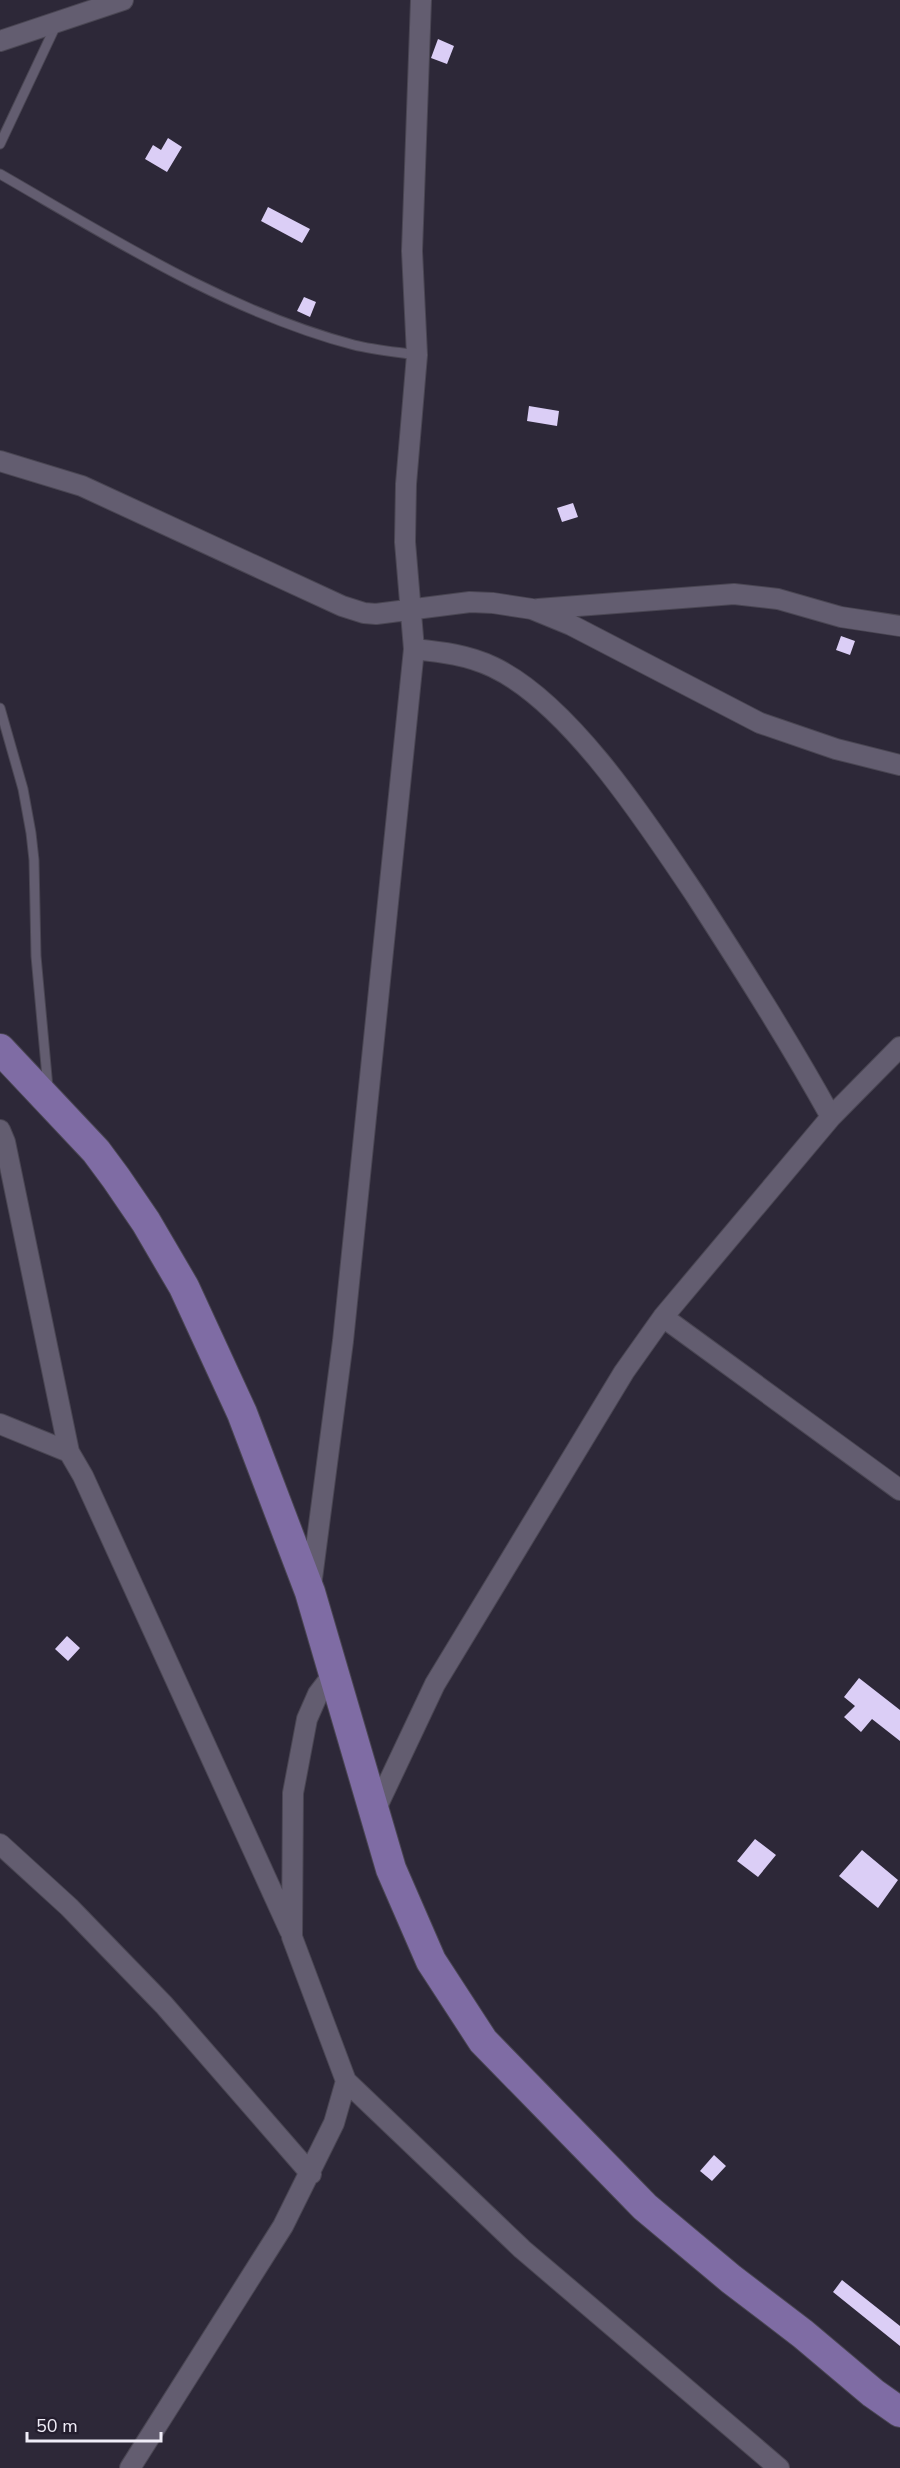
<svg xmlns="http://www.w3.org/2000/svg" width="900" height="2468" viewBox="0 0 900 2468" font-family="'Nunito Sans',sans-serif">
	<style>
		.building { fill: #dbcef6 }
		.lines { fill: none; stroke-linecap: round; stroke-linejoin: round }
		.service-casing { stroke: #4a4653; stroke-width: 11 }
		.minor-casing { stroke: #4a4653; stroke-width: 22 }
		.primary-casing { stroke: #4a4653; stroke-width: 32 }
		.service { stroke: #635d70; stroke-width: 9 }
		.minor { stroke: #635d70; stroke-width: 20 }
		.primary { stroke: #7f6ca4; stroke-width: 30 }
	</style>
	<rect width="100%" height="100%" fill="#2d2838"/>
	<path class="building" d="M438 39 454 46 447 64 431 58Z
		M168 138 182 147 167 172 145 159 153 145 161 150Z
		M268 207 310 229 302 243 261 221Z
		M304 297 316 302 310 317 297 311Z
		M529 406 559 411 557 426 527 421Z
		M573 503 578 517 562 522 557 508Z
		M841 636 855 641 850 655 836 650Z
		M67 1636 80 1648 68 1661 55 1649Z
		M859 1678 900 1710V1741L872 1719 861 1732 844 1717 855 1706 844 1697Z
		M755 1839 776 1855 758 1877 737 1861Z
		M862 1850 898 1880 878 1908 839 1876Z
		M714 2155 726 2166 712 2181 700 2171Z
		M842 2280 900 2326V2346L833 2292Z"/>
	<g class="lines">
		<defs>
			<path id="service" d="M0 144 57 23
				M0 174C113 239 226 311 354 345 374 350 397 352 417 355
				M0 708 23 789 31 833 34 860 36 956 48 1088"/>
			<path id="minor" d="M0 41 123 0
				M0 461 82 486 342 606 364 613 376 614 470 602 493 603 532 609 571 625 760 723 836 749 900 765
				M538 609 734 594 778 599 841 617 900 626
				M414 649C442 652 468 655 493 667 571 704 649 826 696 896 743 969 789 1041 831 1117
				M0 1130 5 1142 69 1452 83 1476 290 1931
				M663 1317 900 1490
				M0 1424 69 1452
				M311 1586 343 1341 414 649 405 542 406 484 417 355 412 251 421 0
				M374 1813 435 1684 624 1372 663 1317 831 1117 900 1047
				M0 1844 69 1907 164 2005 311 2174
				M346 2081 522 2249 779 2468
				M130 2468 283 2226 334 2123 346 2081 292 1937 293 1793 307 1719 318 1694 334 1673"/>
			<path id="primary" d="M0 1049 96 1151 116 1178 146 1222 184 1287 242 1413 310 1592 391 1869 431 1961 483 2041 645 2207 731 2279 803 2334 873 2393 900 2412"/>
		</defs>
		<use href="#service" class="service-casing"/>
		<use href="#minor" class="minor-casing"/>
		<use href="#primary" class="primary-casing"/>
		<use href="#service" class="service"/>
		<use href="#minor" class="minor"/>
		<use href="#primary" class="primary"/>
	</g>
	<path d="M27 2432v9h134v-9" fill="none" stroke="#f0edf8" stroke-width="3"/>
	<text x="36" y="2432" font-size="18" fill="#f0edf8" stroke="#241e2e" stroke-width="4.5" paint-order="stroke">50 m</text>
</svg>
